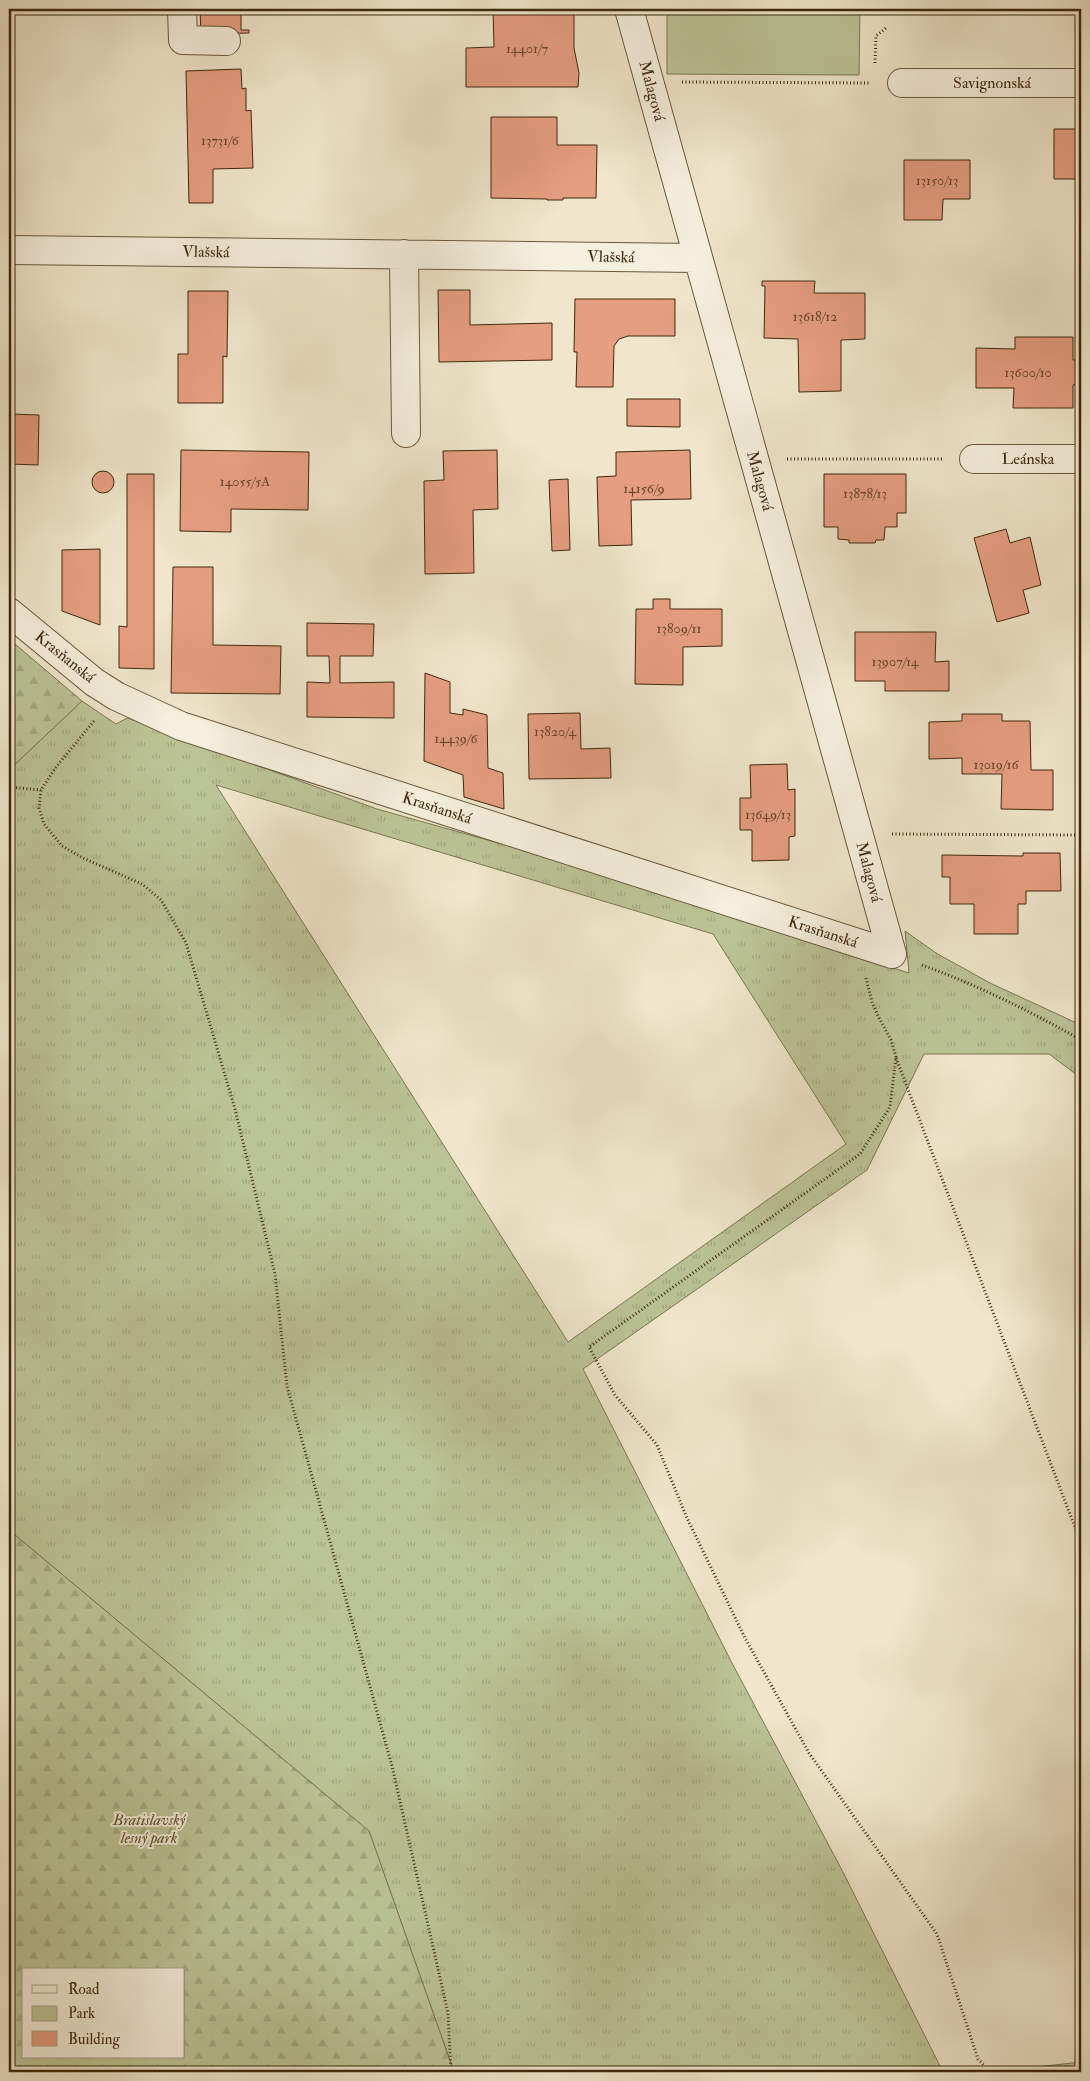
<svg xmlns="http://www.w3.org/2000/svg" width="1090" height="2081" viewBox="0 0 1090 2081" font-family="'IM FELL Double Pica',serif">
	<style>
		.grass { fill: url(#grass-tufts); stroke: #7d7652; fill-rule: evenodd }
		.forest { fill: url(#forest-firs); stroke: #7d7652; fill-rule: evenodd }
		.park { fill: #bbc496; stroke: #7d7652 }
		.building { fill: #e69e81; stroke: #3f280d }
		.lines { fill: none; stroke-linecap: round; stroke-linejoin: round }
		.street-casing { stroke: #6b583c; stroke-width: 30 }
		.path { stroke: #3f280d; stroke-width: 3; stroke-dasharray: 1 2.5; stroke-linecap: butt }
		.street { stroke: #f5efdd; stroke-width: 28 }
		.labels { text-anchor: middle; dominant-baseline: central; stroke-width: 4; stroke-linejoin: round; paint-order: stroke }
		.number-label { font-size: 14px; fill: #69462a }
		.street-label { font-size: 16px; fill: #3f280d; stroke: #f5efdd }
		.park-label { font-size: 16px; font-style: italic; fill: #5e4f2f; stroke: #f5efdd }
	</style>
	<defs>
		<pattern id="grass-tufts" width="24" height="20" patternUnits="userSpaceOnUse" patternTransform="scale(1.25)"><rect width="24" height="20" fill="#bbc496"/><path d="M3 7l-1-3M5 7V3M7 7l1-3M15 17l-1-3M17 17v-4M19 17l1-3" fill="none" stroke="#a2a880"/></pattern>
		<pattern id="forest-firs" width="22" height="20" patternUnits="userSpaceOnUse" patternTransform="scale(1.25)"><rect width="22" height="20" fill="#bbc496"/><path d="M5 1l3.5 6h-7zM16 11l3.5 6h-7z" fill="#a2a880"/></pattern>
	</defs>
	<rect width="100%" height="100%" fill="#efe6cb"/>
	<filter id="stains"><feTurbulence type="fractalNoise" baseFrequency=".004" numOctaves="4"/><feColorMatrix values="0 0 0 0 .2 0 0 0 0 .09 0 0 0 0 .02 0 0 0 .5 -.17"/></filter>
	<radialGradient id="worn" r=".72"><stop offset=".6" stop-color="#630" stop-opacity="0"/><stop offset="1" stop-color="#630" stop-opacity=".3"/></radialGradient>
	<path class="grass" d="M82 701 116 724 127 718 377 809 509 846 909 973 905 931 936 953 990 983 1081 1025V1078L1049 1054H924L867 1170 583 1369 733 1665 844 1874 943 2072H454L369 1831 9 1530V770ZM216 785 713 934 846 1144 568 1342Z
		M1081 2062V2072H992Z"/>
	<path class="forest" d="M9 639 82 701 9 770Z
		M9 1530 369 1831 454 2072H9ZM24 1970H184V2057H24Z"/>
	<path class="park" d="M667 9H860L859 75 667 74Z"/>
	<path class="building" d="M200 9H241V30H249V33L201 34Z
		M493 9H574V48L579 73 578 87H466V48L494 47Z
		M241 69 242 89 246 88V111L251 110 253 168 213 169V203H189L186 71Z
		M491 117H557V145H597L596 198H563V200H547V199L491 198Z
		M1054 129H1081V179H1054Z
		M904 160H970V199H943L942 220H904Z
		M762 281H815L814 293H865V339L841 340V391L799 392 798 339 764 338 765 286H762Z
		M438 290H470V325L552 323V360L439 362Z
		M188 291H228L227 357 223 356V403H178V354H188Z
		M575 299H675V336H628L619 339 614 346 613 387H576L577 352H574Z
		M1015 337H1073V360H1080V384L1073 385V408H1013L1014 388H976V348L1015 349Z
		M627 399H680V427L627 426Z
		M9 414 39 415 38 465 9 464Z
		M181 450 309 452 308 510 231 509V532L180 531Z
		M497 450 498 509 473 510 474 573 425 574 424 481 444 480 443 451Z
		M690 450 691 499 631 500 632 545 599 546 597 477 616 476V452Z
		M92 482a11 11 0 1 1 22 0a11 11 0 1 1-22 0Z
		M127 474H154V669L119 668V626L127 627Z
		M824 474H906V513H897V527H885L884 540H876L875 543H849V540L838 539V527H824Z
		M568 479 570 550 552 551 549 480Z
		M1006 529 1010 543 1030 537 1041 585 1023 590 1029 613 997 622 974 538Z
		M100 549V625L62 611V550Z
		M173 567H213V645L281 646 280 694 171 693Z
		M653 599H670V609H722V646L683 647V685L635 684 636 609H653Z
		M307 623 374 624 373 656H340V683L394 682V718L307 717V682L330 683 329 656H307Z
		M855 632H936L935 662 949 661V691H885V681H855Z
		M425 673 450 682V713L463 715V709L487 715 488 768 503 773 504 809 464 797 463 775 424 761Z
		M580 713 581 749 610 748 611 778 529 779 528 714Z
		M962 714H1002V721H1030L1031 770H1053V810L1001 809 1002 774H962V758L929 759V722L962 721Z
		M787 764 788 790 795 789V836L789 837V860L752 861V830H740V798H751L750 765Z
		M1023 853H1060L1061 891H1026V904H1018V934H974V904H950V877H942V855L1023 856Z"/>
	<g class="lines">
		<defs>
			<path id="street" d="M182 9 183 40 226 41
				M629 9 892 954
				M902 83H1081
				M9 250 697 258
				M404 254 406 433
				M974 459H1081
				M9 612 94 682 116 696 181 726 892 954"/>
		</defs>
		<use href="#street" class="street-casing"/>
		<path class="path" d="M875 63 876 36 886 28
			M682 82 871 83
			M787 459H943
			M94 721 56 767 41 790 39 808 44 824 62 846 83 858 142 884 161 900 186 943 235 1109 275 1274 287 1386 392 1766 448 2013 451 2072
			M9 787 41 790
			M892 834 1081 835
			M922 965C977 985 1030 1011 1081 1040
			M866 978 872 1002 878 1016 891 1040 896 1057 890 1107 860 1154 589 1347 615 1395 657 1445 687 1518 745 1638 809 1753 937 1934 978 2059 990 2072
			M896 1058 1081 1543
			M1077 2072H1081"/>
		<use href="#street" class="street"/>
	</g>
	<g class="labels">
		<g class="number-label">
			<text x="527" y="48">14401/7</text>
			<text x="220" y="140">13731/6</text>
			<text x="937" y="180">13150/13</text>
			<text x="815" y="316">13618/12</text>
			<text x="1028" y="372">13600/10</text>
			<text x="245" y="481">14055/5A</text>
			<text x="644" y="488">14156/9</text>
			<text x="865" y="493">13878/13</text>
			<text x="679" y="628">13809/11</text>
			<text x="895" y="661">13907/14</text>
			<text x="555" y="731">13820/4</text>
			<text x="456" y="738">14439/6</text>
			<text x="996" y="764">13019/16</text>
			<text x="768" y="814">13649/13</text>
		</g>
		<g class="street-label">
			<text x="992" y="83">Savignonská</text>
			<text transform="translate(652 91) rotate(75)">Malagová</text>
			<text transform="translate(206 252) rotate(1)">Vlašská</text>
			<text transform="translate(611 257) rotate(1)">Vlašská</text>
			<text x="1028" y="459">Leánska</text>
			<text transform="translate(760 481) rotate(74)">Malagová</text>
			<text transform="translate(65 657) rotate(39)">Krasňanská</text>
			<text transform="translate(437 808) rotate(18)">Krasňanská</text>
			<text transform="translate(869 872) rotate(75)">Malagová</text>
			<text transform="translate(823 932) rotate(18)">Krasňanská</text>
		</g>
		<g class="park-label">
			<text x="149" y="1820">Bratislavský<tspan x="149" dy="18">lesný park</tspan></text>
		</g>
	</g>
	<rect width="1090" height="2081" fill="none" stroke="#efe6cb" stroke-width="30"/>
	<rect x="10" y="10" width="1070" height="2061" fill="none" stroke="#3f280d" stroke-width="2.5"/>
	<rect x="15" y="15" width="1060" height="2051" fill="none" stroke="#3f280d"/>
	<rect x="22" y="1968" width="162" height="90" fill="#f5efdd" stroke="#ac9f8a"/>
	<rect x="32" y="1985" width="25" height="8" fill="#f5efdd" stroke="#ac9f8a"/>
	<text x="68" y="1994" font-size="15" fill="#3f280d">Road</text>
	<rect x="32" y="2006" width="25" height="15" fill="#bbc496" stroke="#ac9f8a"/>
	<text x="68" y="2018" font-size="15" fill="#3f280d">Park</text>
	<rect x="32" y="2031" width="25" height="15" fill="#e69e81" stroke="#ac9f8a"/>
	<text x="68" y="2044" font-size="15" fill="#3f280d">Building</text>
	<rect width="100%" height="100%" filter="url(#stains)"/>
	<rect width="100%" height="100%" fill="url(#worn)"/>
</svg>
